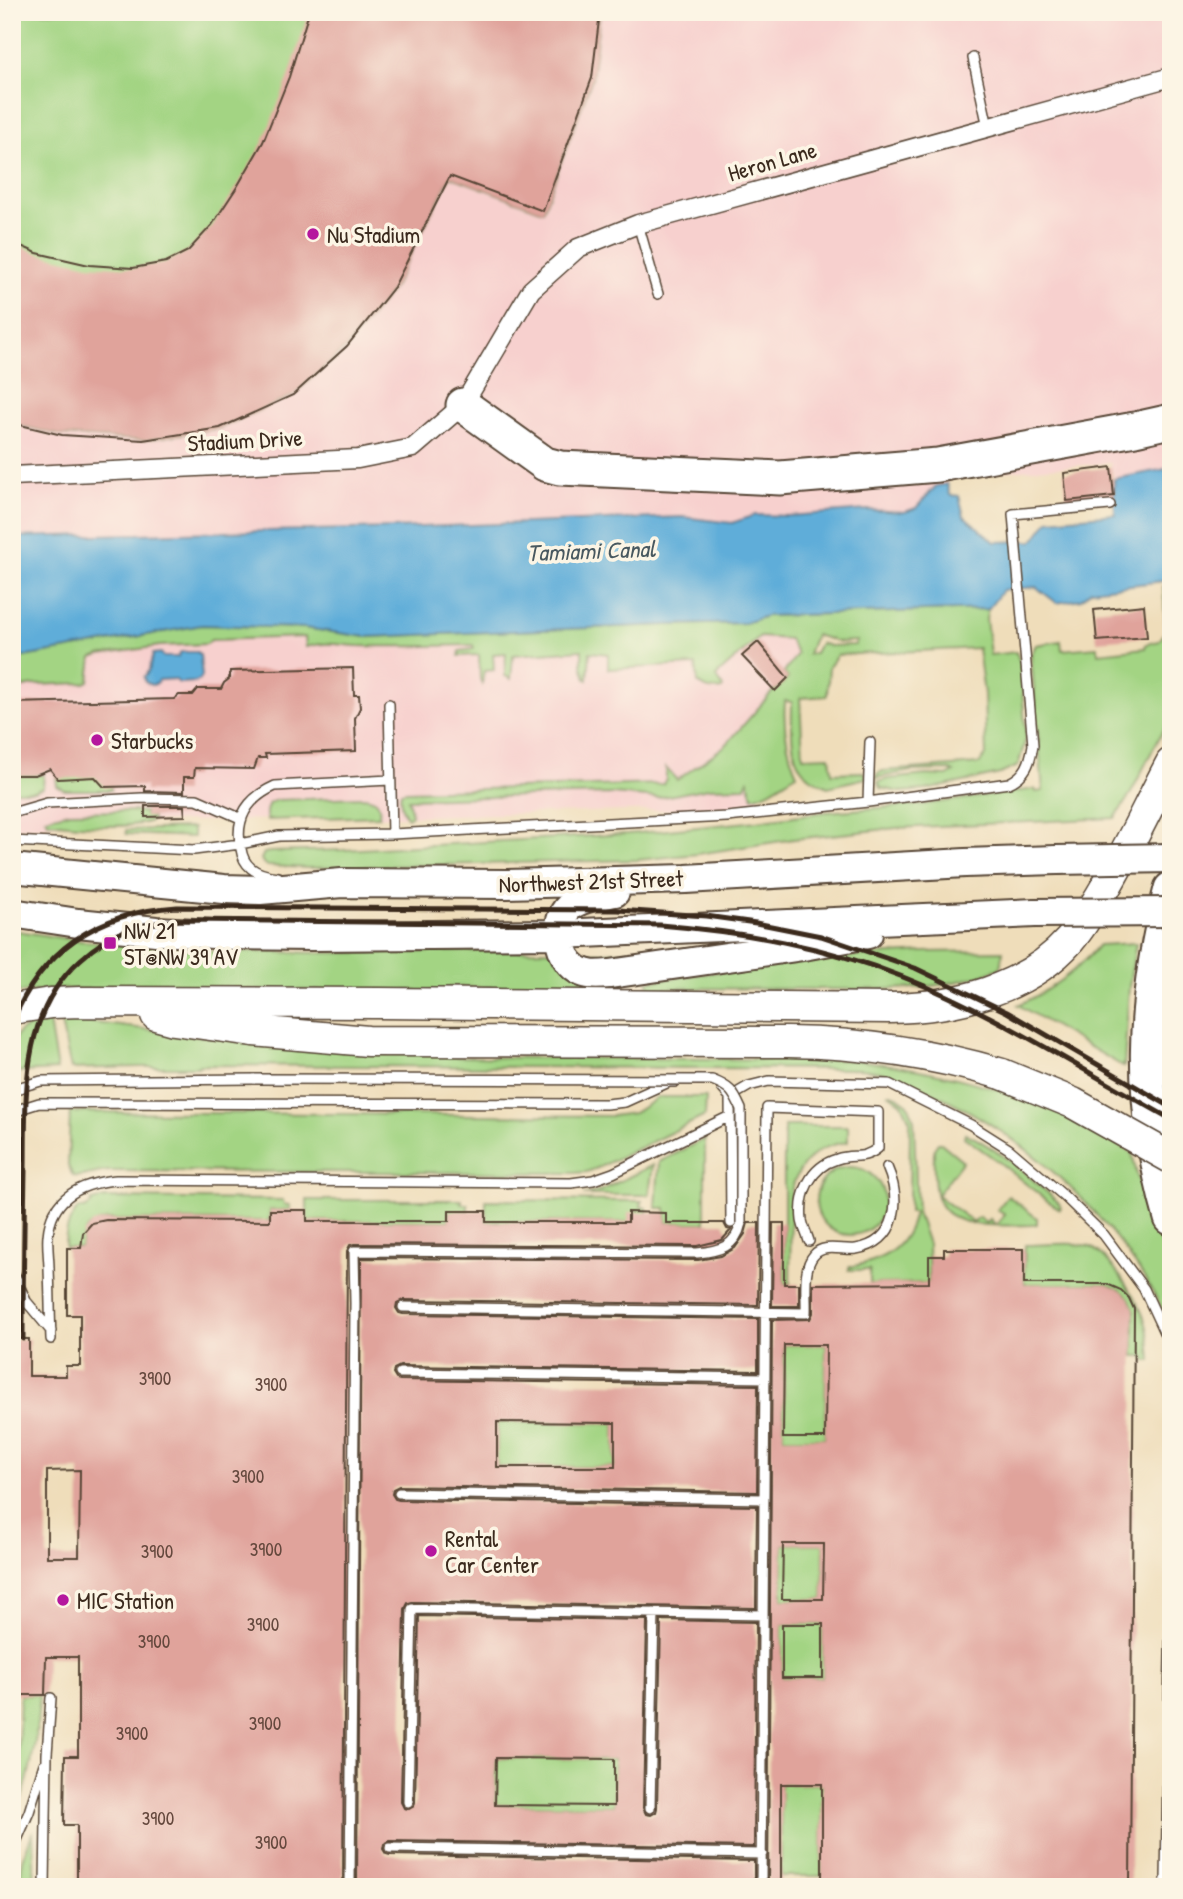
<svg xmlns="http://www.w3.org/2000/svg" width="1183" height="1899" viewBox="0 0 1183 1899" font-family="'Patrick Hand',sans-serif">
	<style>
		.built { fill: #f7d0ce }
		.green { fill: #a3d483; stroke: #6f7f50; stroke-width: 2; fill-rule: evenodd }
		.water { fill: #5fadd9; stroke: #4d6c7c; stroke-width: 2 }
		.building { fill: #e0a39b; fill-rule: evenodd }
		.lines { fill: none; stroke-linecap: round; stroke-linejoin: round }
		.service-casing { stroke: #564535; stroke-width: 12 }
		.minor-casing { stroke: #564535; stroke-width: 21 }
		.primary-casing { stroke: #564535; stroke-width: 32 }
		.trunk-casing { stroke: #564535; stroke-width: 33 }
		.motorway-casing { stroke: #564535; stroke-width: 37 }
		.service { stroke: #fff; stroke-width: 9 }
		.minor { stroke: #fff; stroke-width: 18 }
		.primary { stroke: #fff; stroke-width: 28 }
		.trunk { stroke: #fff; stroke-width: 30 }
		.motorway { stroke: #fff; stroke-width: 33 }
		.rail { stroke: #3b2a1e; stroke-width: 5 }
		.service-bridge-casing { stroke: #564535; stroke-width: 12; stroke-linecap: butt }
		.primary-bridge-casing { stroke: #564535; stroke-width: 32; stroke-linecap: butt }
		.trunk-bridge-casing { stroke: #564535; stroke-width: 33; stroke-linecap: butt }
		.service-bridge { stroke: #fff; stroke-width: 9 }
		.primary-bridge { stroke: #fff; stroke-width: 28 }
		.trunk-bridge { stroke: #fff; stroke-width: 30 }
		.poi-dot { fill: #b5179e; stroke: #fcf5e5; stroke-width: 2.5 }
		.labels { text-anchor: middle; dominant-baseline: central; stroke-width: 7; stroke-linejoin: round; paint-order: stroke }
		.number-label { font-size: 19px; fill: #64483d }
		.street-label { font-size: 23px; fill: #3b2a1e; stroke: #fcf5e5 }
		.poi-label { font-size: 23px; fill: #3b2a1e; stroke: #fcf5e5; text-anchor: start }
		.water-label { font-size: 24px; font-style: italic; fill: #48585f; stroke: #fcf5e5 }
	</style>
	<rect width="100%" height="100%" fill="#fcf5e5"/>
	<filter id="ink" filterUnits="userSpaceOnUse"><feTurbulence type="fractalNoise" baseFrequency=".0143" numOctaves="2"/><feDisplacementMap in="SourceGraphic" scale="14" xChannelSelector="R" yChannelSelector="G"/><feConvolveMatrix kernelMatrix="1 2 1 2 8 2 1 2 1" color-interpolation-filters="sRGB"/></filter>
	<filter id="wash" filterUnits="userSpaceOnUse"><feTurbulence type="fractalNoise" baseFrequency=".00686" numOctaves="4" result="noise"/><feDisplacementMap in="SourceGraphic" scale="28" xChannelSelector="R" yChannelSelector="G"/><feGaussianBlur stdDeviation="1.57" result="paint"/><feColorMatrix in="noise" values="0 0 0 0 0 0 0 0 0 0 0 0 0 0 0 0 0 1.4 0 .05"/><feComposite in="paint" operator="in"/></filter>
	<g filter="url(#wash)">
		<rect width="100%" height="100%" fill="#efddba"/>
		<path class="built" d="M12 12H1171V468L1114 479 1110 463 947 476V484L936 486 916 508 905 512 867 510 789 516 755 515 732 523 682 517 395 528 12 537Z
			M202 625 367 637 667 625 789 639 798 655 784 673 789 678 771 694 758 808 65 824 12 829V659Z"/>
		<path class="green" d="M12 12H600L592 78 543 211 450 176 394 287 347 346 293 395 220 428 143 440 62 435 12 423Z
			M1171 585V717L1153 749 1131 793 1115 818 896 828 794 839 698 854 637 860 308 868 268 866 263 863 261 859 264 853 270 852 344 850 628 834 748 822 824 812 919 805 1035 789 1036 792 1043 791 1031 655 1036 645 1061 641 1062 650 1097 647 1098 653 1145 648 1146 644 1159 641 1166 631 1163 587Z
			M988 609 986 618 990 655 1016 652 1020 662 1026 738 1018 766 1000 774 926 790 900 792 881 788 878 782 888 779 926 775 947 776 954 772 950 770 911 771 876 778 878 773 883 771 979 764 986 755 984 694 978 648 837 655 829 667 827 696 800 698 803 757 830 756 832 773 863 772 870 777 828 787C819 783 806 776 801 768 789 750 792 722 792 702L785 701C783 726 787 751 797 774 781 783 770 793 753 797L748 780 745 787 709 788 658 798 612 794 408 799 412 815 408 818C402 812 399 801 401 792L406 791 663 784 666 779V768L677 780 726 745 774 690H776L788 678 784 673 797 654 789 639 760 637 716 676 723 687 722 689C712 691 705 689 698 683L696 665 608 669V654L590 652 588 680 586 679 582 665V650L513 655 511 679 505 676 506 653 493 654 494 670 484 671 482 684 480 679 479 655 459 656 460 651 474 649 473 645C435 646 397 647 359 646 340 645 325 641 306 647L305 637 211 640 207 644 160 646 100 655 92 658 89 681 85 683 35 685 12 689V659L202 625 304 628 367 637 667 625 744 623 766 616ZM815 635 839 642 857 641 855 645 830 646 820 643 815 653 808 654Z
			M12 775H44L43 787 34 791H12Z
			M56 776H102L111 787V790H65L57 786Z
			M363 797C376 798 381 802 379 816L267 820C265 813 266 809 269 803L277 800Z
			M131 811 145 812V816L153 817V820C133 830 72 825 48 822L45 818 69 812Z
			M193 828V837L126 834V830Z
			M12 930 81 941 212 951 327 953 551 950 603 988 451 987 441 991 63 989 12 993Z
			M1136 943 1129 987 1124 1067 1018 1005C1048 992 1078 970 1099 945Z
			M629 951 628 960C612 961 591 966 582 953Z
			M1003 951 1000 968C939 994 880 989 815 989 760 989 705 988 649 988L648 981 825 958 924 952Z
			M1169 992H1171V1130L1165 1061Z
			M64 1019 257 1043 442 1053 449 1057 857 1060C932 1070 1007 1086 1075 1121 1095 1130 1113 1142 1132 1153L1137 1175 1156 1231 1171 1268V1325C1160 1305 1149 1284 1136 1265 1087 1194 1017 1133 940 1096 913 1083 888 1071 859 1069L199 1065 198 1067H139L71 1069 61 1023 62 1020Z
			M45 1020 49 1022 57 1070 18 1072 12 1074C12 1037 8 1034 45 1020Z
			M887 1093 897 1096 908 1104 914 1120 917 1212 928 1244 929 1283 870 1284V1270H849V1267C882 1261 907 1249 914 1212H909L910 1121 902 1103Z
			M659 1097H706L705 1116 600 1167 587 1172 574 1173 110 1171C98 1171 84 1178 73 1176L68 1166 70 1112 611 1116 634 1113Z
			M784 1126H848V1142C818 1145 799 1163 791 1191L790 1284H784Z
			M965 1133C1000 1150 1029 1176 1058 1202L1061 1207 1060 1209 1046 1200 999 1162 964 1137Z
			M705 1139V1223H666V1208H656L659 1162Z
			M938 1143H941L963 1161 937 1195 973 1222 979 1217 986 1223 990 1219 996 1225 1005 1215 997 1210 1008 1196 1037 1218V1224L1032 1225C1002 1225 944 1233 936 1193 933 1179 934 1163 934 1149Z
			M653 1165 649 1195H583L602 1190Z
			M816 1201a34 34 0 1 1 68 0a34 34 0 1 1-68 0Z
			M105 1198 283 1200 284 1205H290V1210H270L269 1221 106 1220C87 1224 83 1229 81 1248H65C65 1232 68 1220 79 1208L84 1209 91 1205 92 1201Z
			M307 1200H462V1204H468V1211L449 1212V1221H307Z
			M486 1200 642 1201 641 1207 647 1208V1213L628 1222H486Z
			M1025 1245C1044 1245 1073 1241 1090 1247 1107 1253 1135 1296 1142 1313 1149 1329 1150 1344 1151 1361H1146L1145 1356H1134V1309L1129 1298 1121 1290 1107 1284H1024Z
			M784 1345H826L825 1438H783Z
			M497 1422 615 1423V1467H497Z
			M783 1544H824L823 1599H782Z
			M782 1624H823V1678H782Z
			M20 1695H39C38 1731 33 1764 22 1798L19 1799 17 1791Z
			M496 1758 614 1759V1806L495 1805Z
			M781 1784H822V1876H781Z
			M33 1832 35 1887H18L23 1859 32 1833Z"/>
		<path class="water" d="M1171 468V580L1091 590 1081 599 1057 603 1036 587 1003 590 988 609 766 616 745 623 667 625 367 637 304 628 202 625 12 659V537L395 528 682 517 732 523 755 515 789 516 867 510 905 512 916 508 936 486 947 484 950 495 959 496 964 516 995 542 1033 541 1049 520 1115 514 1114 479Z
			M181 652H197L200 655 202 676 200 680 195 682 179 683 175 679 159 680 156 684 151 685 145 682 144 677 149 670 153 654 161 653 164 657H178Z"/>
		<g id="blocks">
			<path class="building" d="M309 12H600L592 78 543 211 450 176 394 287 347 346 293 395 220 428 143 440 62 435 12 423V242L37 253 89 265 133 268 166 262 188 251 212 225 237 187 263 142 289 77Z
				M1111 467 1114 496 1067 501 1064 473Z
				M1144 605 1147 637 1097 641 1094 610Z
				M758 642 788 678 775 691 742 656Z
				M353 668 354 695H359L360 708 355 718 356 751 265 754 266 758H258L254 769 195 768 194 777H184V792L145 791V786L104 787 95 777 58 779 50 769 35 775H12V703L174 699 179 695H193L198 689H221L224 683 229 679 230 671Z
				M145 806H184L185 816 145 817Z
				M270 1210H307V1221H449V1211H486V1222H628V1212L666 1213V1223H724L727 1229 731 1230 722 1240 697 1246 354 1244 350 1245 347 1251 343 1887H77V1825H64L65 1756H78V1657H46L45 1695H12V1339H29V1376H66V1366H80V1315H67V1248H81L83 1233 92 1223 106 1220 270 1221ZM80 1470 79 1557H47V1471Z
				M748 1223H759L758 1305 403 1300 397 1303 396 1308 399 1313 403 1314 758 1319V1371L400 1366 394 1369 393 1374 396 1379 400 1380 758 1385 757 1492 399 1486 393 1489 392 1494 395 1499 399 1500 757 1506 756 1608 412 1602 408 1603 405 1609 401 1802 404 1808 409 1809 414 1806 415 1802 419 1616 647 1620 643 1808 646 1814 651 1815 656 1812 657 1808 661 1620 756 1622 754 1847 390 1841 384 1844 383 1849 386 1854 390 1855 754 1861V1887H357L361 1258 698 1260 721 1256 735 1248 745 1234ZM497 1422 615 1423V1467H497ZM496 1758 614 1759V1806L495 1805Z
				M773 1223H784V1284H799V1306H772Z
				M944 1249H1024V1284H1107L1121 1290 1129 1298 1134 1309 1130 1887H822V1784H781V1887H768L772 1320 810 1319 813 1313V1284L929 1283V1256H944ZM784 1345H826L825 1438H783ZM783 1544H824L823 1599H782ZM782 1624H823V1678H782Z"/>
		</g>
	</g>
	<g filter="url(#ink)">
		<use href="#blocks" fill-opacity="0" stroke="#564535" stroke-width="2"/>
		<g class="lines">
			<defs>
				<path id="service" d="M973 58 988 127
					M638 224 658 294
					M389 704 392 834
					M868 802 870 742
					M12 813 47 803 142 798 197 799 240 818
					M12 841 194 850 240 844 279 836 392 834 727 817 868 802 1009 783C1026 775 1030 763 1033 745L1013 514 1110 505
					M278 877C269 876 258 874 251 868 245 863 242 856 241 849 234 818 248 798 275 786L390 780
					M722 1088 730 1097 731 1223
					M12 1091 24 1086 41 1081 255 1079
					M730 1097 749 1086 769 1081 889 1084 971 1125 1009 1149 1064 1196 1104 1235 1144 1289 1171 1347
					M12 1115 23 1108 39 1103 606 1104 625 1102 669 1082H675
					M12 1269 26 1301 51 1331
					M403 1307 806 1313C807 1296 802 1268 814 1255 824 1243 843 1251 856 1249 899 1242 901 1199 887 1167
					M51 1339C50 1316 50 1292 49 1269 49 1258 47 1247 48 1236 51 1197 82 1183 116 1180L571 1183 593 1180 613 1173 730 1116
					M400 1373 765 1378
					M399 1493 764 1499
					M408 1802 412 1609 763 1615
					M650 1808 654 1613
					M390 1848 762 1854
					M12 1851 29 1812 44 1764
					M45 1887 47 1754 51 1698
					M350 1887 355 1303 354 1251 697 1253C719 1251 736 1247 741 1223
					M761 1887 767 1108 878 1112V1148C862 1161 854 1153 837 1159 810 1167 799 1194 802 1220 803 1227 807 1234 809 1241
					M1163 1887 1166 1879 1171 1598"/>
				<path id="minor" d="M12 476 358 459 413 448 463 405 531 290 578 248 638 224 1171 77"/>
				<path id="primary" d="M12 868 224 889 260 890 342 883 507 884 686 879 965 863 1057 860
					M615 892C600 895 581 897 569 907 552 923 559 958 578 970 588 976 598 975 610 974L803 946 868 934
					M12 913 78 923 156 931 233 935 313 936 560 934 1035 913"/>
				<path id="trunk" d="M12 1009 51 1003 81 1002 380 1003 890 1008C954 1007 1026 990 1070 940 1080 929 1087 916 1095 905 1124 859 1146 810 1171 763
					M156 1015 174 1020 253 1031 368 1041 788 1042C861 1043 931 1053 1002 1074"/>
				<path id="motorway" d="M463 405 545 464 560 468 780 478 938 465 1135 429 1171 421
					M1171 889C1141 1005 1138 1102 1171 1218"/>
			</defs>
			<use href="#service" class="service-casing"/>
			<use href="#minor" class="minor-casing"/>
			<use href="#primary" class="primary-casing"/>
			<use href="#trunk" class="trunk-casing"/>
			<use href="#motorway" class="motorway-casing"/>
			<use href="#service" class="service"/>
			<use href="#minor" class="minor"/>
			<use href="#primary" class="primary"/>
			<use href="#trunk" class="trunk"/>
			<use href="#motorway" class="motorway"/>
			<path class="rail" d="M12 1023C42 948 99 912 177 907L618 910 706 916 756 923 821 936 915 968 1007 1012 1171 1107
				M23 1339C23 1282 24 1226 25 1169 26 1095 20 1014 80 960 94 947 111 936 129 929 146 923 164 922 181 920L660 925C744 932 825 946 903 977 997 1014 1083 1071 1171 1119"/>
			<defs>
				<path id="service-bridge" d="M255 1079 712 1080C730 1087 733 1091 741 1109V1223"/>
				<path id="primary-bridge" d="M1057 860 1171 858
					M1035 913 1171 912"/>
				<path id="trunk-bridge" d="M1002 1074 1073 1103 1171 1158"/>
			</defs>
			<use href="#service-bridge" class="service-bridge-casing"/>
			<use href="#primary-bridge" class="primary-bridge-casing"/>
			<use href="#trunk-bridge" class="trunk-bridge-casing"/>
			<use href="#service-bridge" class="service-bridge"/>
			<use href="#primary-bridge" class="primary-bridge"/>
			<use href="#trunk-bridge" class="trunk-bridge"/>
		</g>
	</g>
	<g class="poi-dot">
		<circle cx="313" cy="234" r="7"/>
		<circle cx="97" cy="740" r="7"/>
		<rect x="103" y="936" width="14" height="14" rx="3.5"/>
		<circle cx="431" cy="1551" r="7"/>
		<circle cx="63" cy="1600" r="7"/>
	</g>
	<g class="labels">
		<g class="number-label">
			<text x="155" y="1378">3900</text>
			<text x="271" y="1384">3900</text>
			<text x="248" y="1476">3900</text>
			<text x="266" y="1549">3900</text>
			<text x="157" y="1551">3900</text>
			<text x="263" y="1624">3900</text>
			<text x="154" y="1641">3900</text>
			<text x="265" y="1723">3900</text>
			<text x="132" y="1733">3900</text>
			<text x="158" y="1818">3900</text>
			<text x="271" y="1842">3900</text>
		</g>
		<g class="street-label">
			<text transform="translate(772 161) rotate(-16)">Heron Lane</text>
			<text transform="translate(245 440) rotate(-3)">Stadium Drive</text>
			<text transform="translate(591 881) rotate(-2)">Northwest 21st Street</text>
		</g>
		<g class="poi-label">
			<text x="327" y="234">Nu Stadium</text>
			<text x="111" y="740">Starbucks</text>
			<text x="124" y="930">NW 21<tspan x="124" dy="26">ST@NW 39 AV</tspan></text>
			<text x="445" y="1538">Rental<tspan x="445" dy="26">Car Center</tspan></text>
			<text x="77" y="1600">MIC Station</text>
		</g>
		<g class="water-label">
			<text transform="translate(591 550) rotate(-2)">Tamiami Canal</text>
		</g>
	</g>
	<rect width="1183" height="1899" fill="none" stroke="#fcf5e5" stroke-width="42"/>
</svg>
